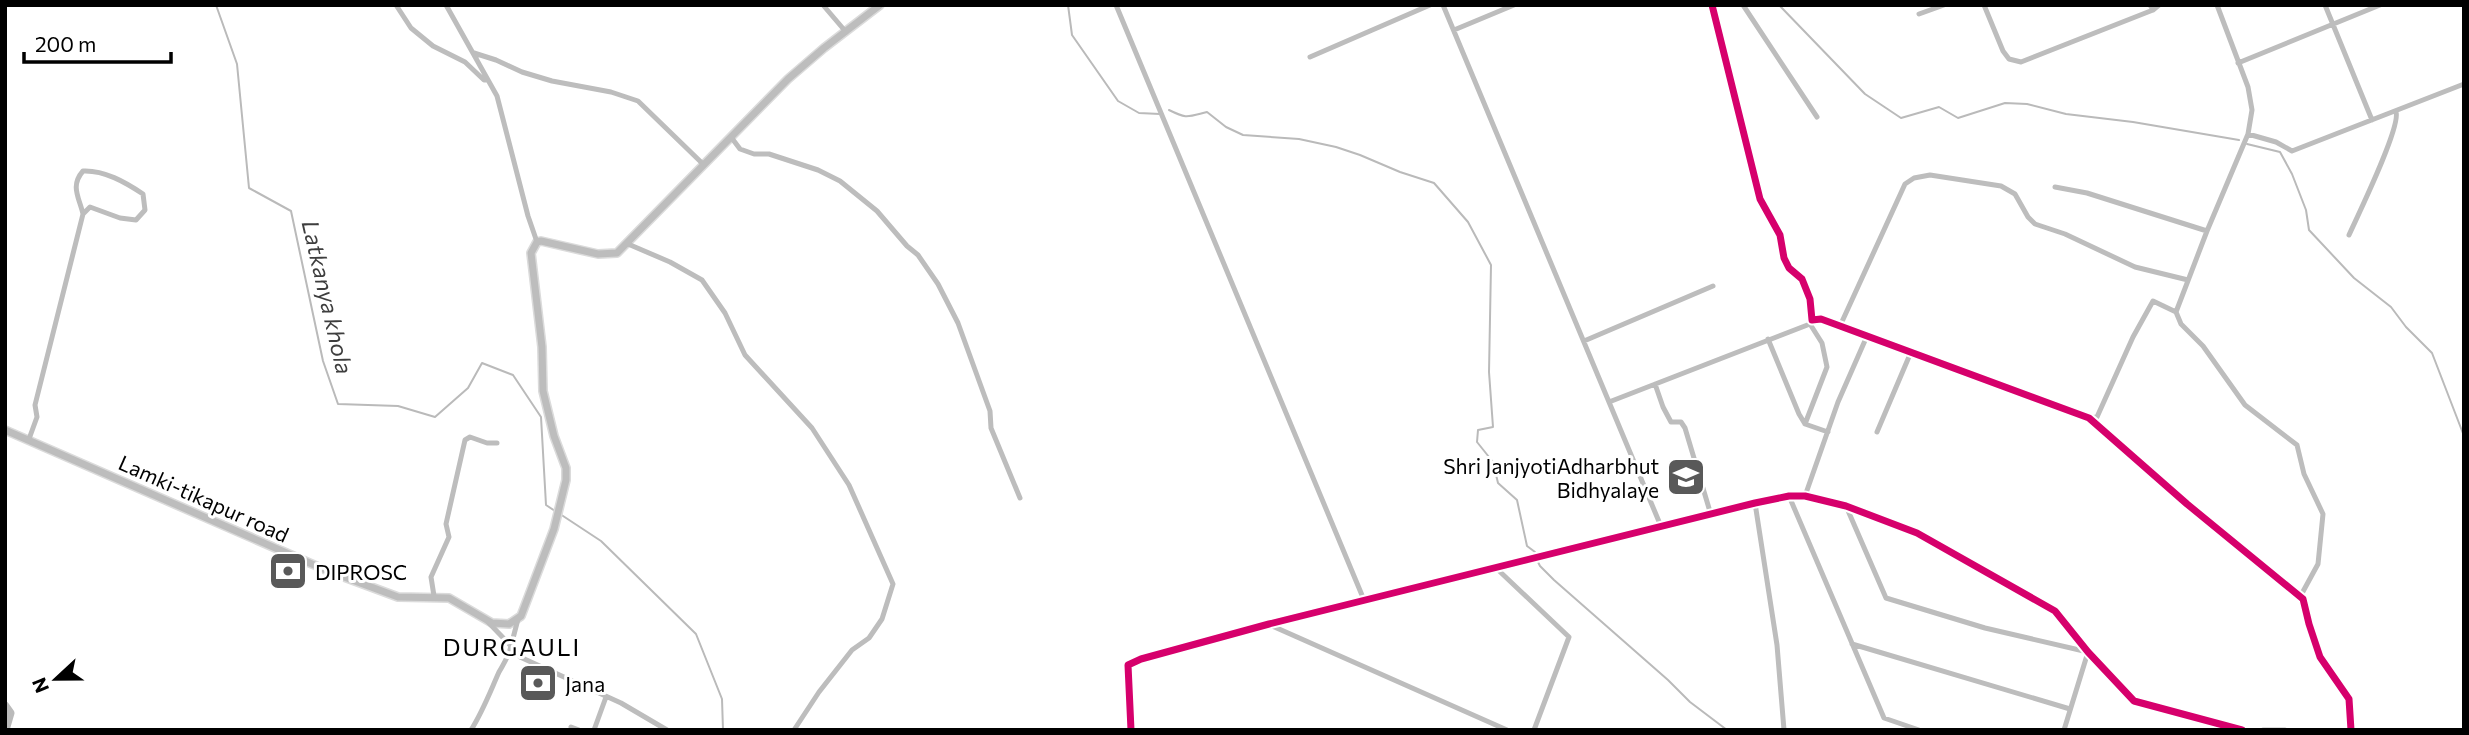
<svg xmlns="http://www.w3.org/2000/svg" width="2469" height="735" viewBox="0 0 2469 735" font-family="Commissioner,sans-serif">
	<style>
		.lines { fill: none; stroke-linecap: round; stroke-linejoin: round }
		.stream { stroke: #bababa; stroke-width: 2 }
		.river { stroke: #bababa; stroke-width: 9 }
		.major-casing { stroke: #dbdbdb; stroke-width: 10 }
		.minor { stroke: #bdbdbd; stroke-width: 5 }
		.major { stroke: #bdbdbd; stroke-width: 7 }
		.cycleway-casing { stroke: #fff; stroke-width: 11 }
		.cycleway { stroke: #d6006c; stroke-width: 7 }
		.labels { text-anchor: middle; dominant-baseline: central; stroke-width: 6; stroke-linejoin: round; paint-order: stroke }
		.poi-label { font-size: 21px; fill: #000; stroke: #fff; text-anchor: start }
		.street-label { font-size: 21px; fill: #000; stroke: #fff }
		.water-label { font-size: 23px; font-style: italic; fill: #3e3e3e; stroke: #fff }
		.quarter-label { font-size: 24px; letter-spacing: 2px; fill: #000; stroke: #fff }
	</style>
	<rect width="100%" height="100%" fill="#fff"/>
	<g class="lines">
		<path class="stream" d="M216 5 237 64 249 188 291 211 323 361 338 404 398 406 435 417 468 388 482 363 513 375 541 417 546 505 555 511
			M1068 5 1072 35 1118 101 1139 113 1160 114
			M1779 5 1865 94 1901 118 1939 107 1958 118 2005 103 2027 104 2066 114 2133 122 2239 140
			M1169 110C1187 119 1187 117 1207 112L1226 127 1243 135 1299 139 1336 147 1360 155 1400 172 1434 183 1468 222 1491 265 1489 372 1493 427 1478 430 1477 442 1493 462 1498 483 1517 500 1527 546 1535 552
			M2247 144 2280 152 2292 174 2306 210 2309 230 2354 278 2391 307 2406 327 2432 353 2464 436
			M560 514 601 541 696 634 722 699 723 730
			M1537 560 1540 566 1554 580 1668 680 1690 702 1727 730"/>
		<path class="river" d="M5 706 10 713 5 730"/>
		<defs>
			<path id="major" d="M5 430 328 571 398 597 449 598 492 623 509 624 521 616 554 529 566 480V468L554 436 543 391 542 347 531 253 537 242 541 241 598 254 617 253 788 79 824 48 880 5"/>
		</defs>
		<use href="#major" class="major-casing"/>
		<path class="minor" d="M396 5 411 28 433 46 465 62 484 80H488
			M446 5 497 96 528 216 537 242
			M823 5 846 32
			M1116 5 1364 600
			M1443 5 1660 524 1657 528
			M1712 5 1760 199 1780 235 1784 258 1789 268 1802 279 1810 299 1812 320 1821 319 1840 326 2089 418 2187 504 2303 599 2309 624 2320 657 2349 699 2351 730
			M1743 5 1817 117
			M1984 5 2003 51 2009 59 2021 62 2153 10
			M2150 5 2153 10 2159 5
			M2325 5 2372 120
			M1919 14 1944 5
			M1454 30 1514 5
			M474 53 496 60 522 72 552 81 611 92 638 101 704 165
			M1310 57 1430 5
			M2238 63 2380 5
			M2248 134 2276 142 2292 151 2464 84
			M731 137 740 149 754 154H769L818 170 840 181 877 211 907 246 918 255 938 284 958 323 990 411 991 428 1020 498
			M2055 187 2087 193 2207 231
			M2349 235C2358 215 2401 127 2396 112
			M628 244 670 262 702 280 725 313 745 355 812 428 849 485 893 584 882 619 869 638 852 650 819 692 794 730
			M2176 312 2207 231 2248 134 2252 110 2248 87 2217 5
			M1840 326 1905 184 1914 178 1930 175 2001 186 2015 194 2028 217 2035 224 2065 234 2135 267 2188 280
			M1768 339 1799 414 1805 424 1828 432
			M1584 341 1713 286
			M1655 384 1663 407 1671 422H1681L1685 428 1711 515
			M1609 402 1810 324 1812 320
			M2089 418 2097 417 2133 337 2153 301 2176 312 2181 324 2203 346 2245 405 2297 445 2304 474 2323 514 2318 564 2300 597
			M1805 424 1827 367 1822 343 1810 324
			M1877 432 1911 352
			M29 439 37 417 35 405 83 214C79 197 70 186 83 171 104 170 125 182 143 194L145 210 136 220 120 218 90 207 83 214
			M1789 496 1884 718 1919 730
			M1805 496 1838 402 1867 336
			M1755 503 1777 645 1784 730
			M1846 506 1886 598 1985 628 2088 652 2064 730
			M1495 567 1569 637 1534 730
			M434 596 431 577 449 537 446 524 465 440 470 437 487 443H497
			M518 619 511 646 520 657 621 703 667 730
			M1270 625 1507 730
			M1852 644 2070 709
			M571 727 579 730
			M471 730C483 711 490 692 499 672 504 663 509 656 511 646L487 621
			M594 730 606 697
			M1131 730 1128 665 1141 659 1269 624 1755 503 1789 496H1805L1846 506 1917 533 2055 611 2088 652 2134 701 2242 730
			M2263 730H2285"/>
		<use href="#major" class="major"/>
		<defs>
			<path id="cycleway" d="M1712 5 1760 199 1780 235 1784 258 1789 268 1802 279 1810 299 1812 320 1821 319 1840 326 2089 418 2187 504 2303 599 2309 624 2320 657 2349 699 2351 730
				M1131 730 1128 665 1141 659 1269 624 1755 503 1789 496H1805L1846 506 1917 533 2055 611 2088 652 2134 701 2242 730"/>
		</defs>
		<use href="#cycleway" class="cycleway-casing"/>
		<use href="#cycleway" class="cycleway"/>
	</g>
	<defs>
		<symbol id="school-square" viewBox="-11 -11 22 22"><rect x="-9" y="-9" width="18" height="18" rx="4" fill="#595959" stroke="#fff"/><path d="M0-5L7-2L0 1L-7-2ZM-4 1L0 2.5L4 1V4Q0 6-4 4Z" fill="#fff"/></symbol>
		<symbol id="bank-square" viewBox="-11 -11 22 22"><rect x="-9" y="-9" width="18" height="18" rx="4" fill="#595959" stroke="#fff"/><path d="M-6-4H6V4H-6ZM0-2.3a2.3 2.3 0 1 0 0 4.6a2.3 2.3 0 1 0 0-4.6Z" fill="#fff"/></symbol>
	</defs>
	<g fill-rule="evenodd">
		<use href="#school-square" x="1664" y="455" width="44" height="44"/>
		<use href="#bank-square" x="266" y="549" width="44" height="44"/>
		<use href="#bank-square" x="516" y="661" width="44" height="44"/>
	</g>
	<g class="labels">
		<g class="poi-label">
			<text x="1659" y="465" text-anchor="end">Shri JanjyotiAdharbhut<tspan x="1659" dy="24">Bidhyalaye</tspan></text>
			<text x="315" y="571">DIPROSC</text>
			<text x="565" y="683">Jana</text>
		</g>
		<g class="street-label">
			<text transform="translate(204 498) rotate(24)">Lamki-tikapur road</text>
		</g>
		<g class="water-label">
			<text transform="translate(328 297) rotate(77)">Latkanya khola</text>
		</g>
		<g class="quarter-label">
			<text x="512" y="646">DURGAULI</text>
		</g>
	</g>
	<rect width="2469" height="735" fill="none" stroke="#000000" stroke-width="14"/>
	<g transform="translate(56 679) rotate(248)" stroke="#ffffff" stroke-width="5" paint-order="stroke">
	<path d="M0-5L12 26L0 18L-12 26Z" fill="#000000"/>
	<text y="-10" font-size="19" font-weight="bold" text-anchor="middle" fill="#000000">N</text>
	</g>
	<path d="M24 52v10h147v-10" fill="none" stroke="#000000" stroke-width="3.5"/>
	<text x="35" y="52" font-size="21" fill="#000000" stroke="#ffffff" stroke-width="5" paint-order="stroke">200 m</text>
</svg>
